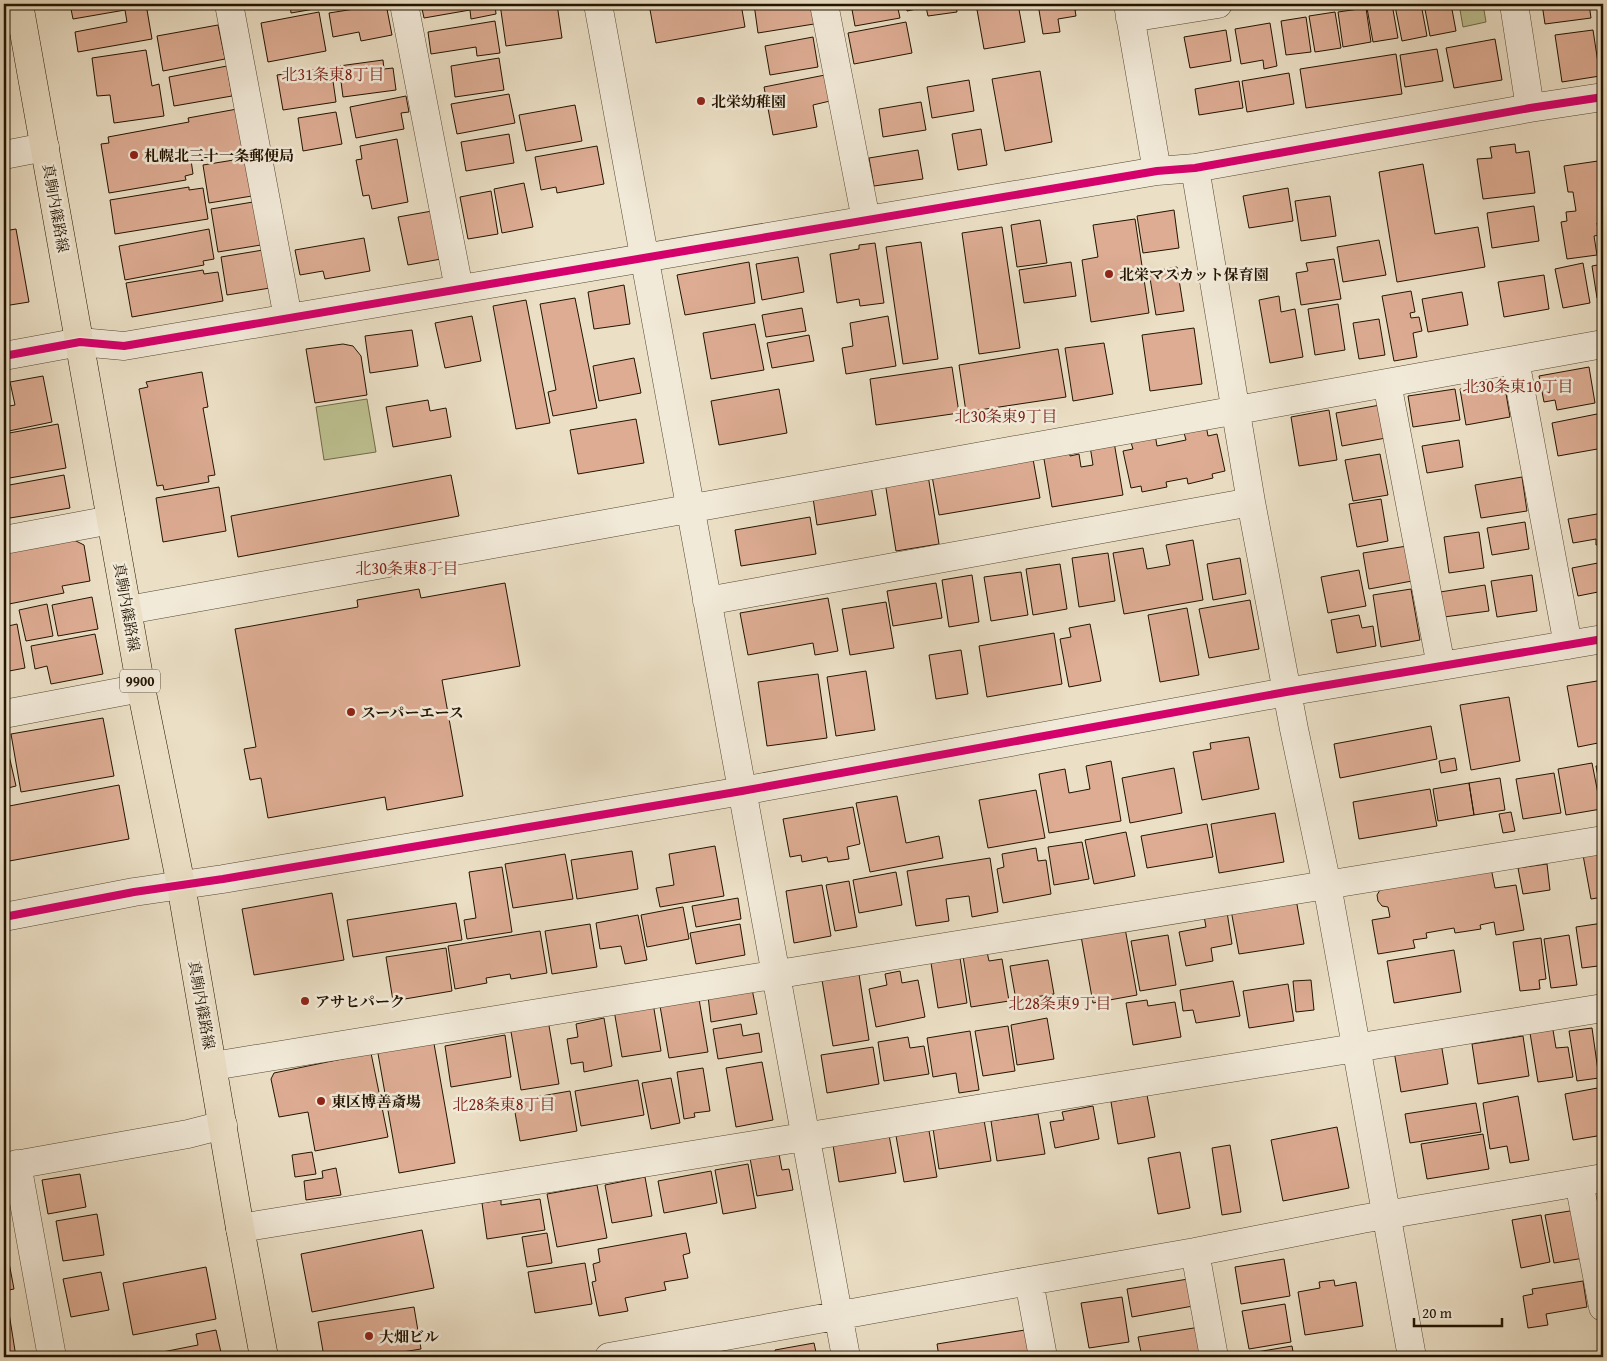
<svg xmlns="http://www.w3.org/2000/svg" width="1607" height="1361" viewBox="0 0 1607 1361" font-family="'Gentium Book Plus','Noto Serif JP',serif">
	<style>
		.green { fill: #bdc090; stroke: #706a48 }
		.building { fill: #ddac93; stroke: #231400 }
		.lines { fill: none; stroke-linecap: round; stroke-linejoin: round }
		.minor-casing { stroke: #554731; stroke-width: 29 }
		.primary-casing { stroke: #231400; stroke-width: 29 }
		.minor { stroke: #f2ead9; stroke-width: 28 }
		.primary { stroke: #ebdfc5; stroke-width: 28 }
		.cycleway-casing { stroke: #f2ead9; stroke-width: 11 }
		.cycleway { stroke: #d6006c; stroke-width: 8 }
		.poi-dot { fill: #8f2418; stroke: #f2ead9; stroke-width: 2 }
		.labels { text-anchor: middle; dominant-baseline: central; stroke-width: 5; stroke-linejoin: round; paint-order: stroke }
		.shield { fill: #f2ead9; stroke: #615441; stroke-width: 1 }
		.shield-label { font-size: 14px; font-weight: bold; fill: #231400 }
		.poi-label { font-size: 15px; font-weight: bold; fill: #231400; stroke: #f2ead9; text-anchor: start }
		.street-label { font-size: 15px; fill: #231400; stroke: #f2ead9 }
		.neighbourhood-label { font-size: 16px; fill: #7a1f14; stroke: #f2ead9 }
	</style>
	<rect width="100%" height="100%" fill="#ebdfc5"/>
	<filter id="stains"><feTurbulence type="fractalNoise" baseFrequency=".004" numOctaves="4"/><feColorMatrix values="0 0 0 0 .2 0 0 0 0 .09 0 0 0 0 .02 0 0 0 .5 -.17"/></filter>
	<radialGradient id="worn" r=".72"><stop offset=".6" stop-color="#630" stop-opacity="0"/><stop offset="1" stop-color="#630" stop-opacity=".3"/></radialGradient>
	<path class="green" d="M1459 4H1483L1486 22 1463 27Z
		M367 399 376 452 324 460 316 407Z"/>
	<path class="building" d="M70 4H146L152 39 78 52 75 32 127 22 125 10 73 19Z
		M290 4H320V8L291 13Z
		M386 4 392 35 361 41 359 32 333 37 329 13Z
		M421 4H495L496 14 471 19 470 10 424 18Z
		M500 4H557L562 38 506 46Z
		M649 4H741L745 27 656 43Z
		M754 4H811L814 24 758 33Z
		M851 4H897L900 18 855 26Z
		M906 4H956L957 12 928 16 926 7 907 11Z
		M976 4H1018L1025 42 984 49Z
		M1038 4H1097L1098 5 1075 10 1076 16 1058 19 1060 32 1043 34Z
		M1392 4 1398 38 1373 42 1367 8Z
		M1405 4H1421L1427 36 1402 41 1395 6Z
		M1424 4H1451L1456 31 1430 36Z
		M1542 4H1589L1591 18 1545 24Z
		M1366 8 1371 42 1343 47 1338 12Z
		M319 12 326 51 268 62 261 23Z
		M1335 12 1341 48 1315 52 1309 16Z
		M1306 17 1311 52 1286 55 1281 21Z
		M495 21 500 53 477 56 476 47 431 54 428 32Z
		M906 22 912 53 854 64 848 33Z
		M1270 23 1277 66 1264 69 1263 60 1241 64 1235 29Z
		M218 25 225 59 163 71 157 36Z
		M1226 30 1231 61 1190 68 1184 37Z
		M1593 30 1600 76 1562 82 1555 35Z
		M813 37 818 67 770 75 765 46Z
		M1495 39 1502 80 1454 88 1446 48Z
		M1437 49 1443 81 1405 87 1400 55Z
		M146 50 152 86 159 84 164 116 114 123 110 95 97 96 92 58Z
		M1396 54 1402 94 1306 108 1300 69Z
		M499 58 504 90 455 97 451 66Z
		M383 60 384 69 393 68 396 90 343 97 339 66Z
		M227 66 232 96 174 106 169 77Z
		M331 67 336 102 283 110 277 75Z
		M1040 71 1052 142 1005 151 992 79Z
		M1289 73 1294 104 1247 112 1242 81Z
		M825 75 830 101 813 105 817 127 773 135 764 87Z
		M969 80 974 111 932 118 927 87Z
		M1239 81 1243 108 1199 115 1195 89Z
		M509 94 515 123 457 134 451 104Z
		M406 96 409 112 401 113 404 129 356 138 350 107Z
		M921 102 926 130 883 137 879 109Z
		M575 105 582 141 526 151 519 115Z
		M237 109 244 151 191 160 193 174 185 176 186 180 109 193 101 144 109 143 108 137 189 122 188 118Z
		M336 112 342 144 303 151 298 118Z
		M981 129 987 165 958 170 952 134Z
		M509 134 514 163 466 171 461 142Z
		M397 139 408 202 372 209 369 195 363 196 356 160 362 159 360 146Z
		M1603 143V177L1598 144Z
		M1515 144 1516 153 1529 151 1535 193 1483 199 1477 159 1492 158 1490 147Z
		M597 146 604 184 557 193 556 187 541 190 535 157Z
		M918 150 923 179 874 186 869 158Z
		M246 158 252 196 209 203 203 165Z
		M1598 161 1603 199V222L1597 223 1599 235 1594 236 1597 255 1567 259 1561 222 1567 221 1566 212 1576 211 1573 192H1568L1564 166Z
		M1423 164 1435 234 1478 227 1485 267 1397 282 1379 172Z
		M4 176 9 204 4 205Z
		M524 183 533 227 502 233 494 189Z
		M189 187V190L203 188 208 219 115 234 110 200Z
		M1288 188 1293 221 1249 228 1243 196Z
		M491 191 498 234 468 239 460 197Z
		M1330 196 1336 236 1301 241 1295 201Z
		M253 202 261 245 218 252 211 209Z
		M1534 206 1539 241 1492 248 1487 213Z
		M1174 210 1179 248 1143 253 1137 216Z
		M432 211 441 259 408 265 398 217Z
		M1135 219 1149 313 1091 322 1082 260 1098 257 1093 225Z
		M1040 220 1047 263 1017 267 1011 225Z
		M1002 227 1020 348 979 354 962 233Z
		M16 229 29 302 4 306V231Z
		M209 229 214 259 203 261 204 265 125 280 119 246Z
		M364 238 370 271 325 279 323 271 300 275 295 250Z
		M1379 240 1386 275 1343 282 1337 247Z
		M921 242 938 359 903 364 886 247Z
		M875 243 884 303 860 306 859 299 837 303 830 254 859 249V245Z
		M263 250 270 288 227 295 221 257Z
		M798 257 804 292 762 300 756 264Z
		M1334 259 1341 299 1301 305 1296 273 1308 271 1306 263Z
		M749 262 755 303 685 315 677 275Z
		M1071 262 1076 296 1024 303 1019 270Z
		M1583 263 1590 303 1563 308 1555 269Z
		M1603 264V297L1597 298 1592 266Z
		M1177 267 1184 311 1156 315 1149 272Z
		M203 270 204 274 218 272 223 301 132 317 126 283Z
		M1544 275 1549 309 1504 317 1498 282Z
		M624 285 630 324 594 329 588 292Z
		M1411 291 1415 312 1410 313 1411 318 1419 317 1422 331 1413 333 1417 357 1394 361 1382 296Z
		M1462 292 1468 325 1428 332 1422 299Z
		M1279 296 1281 312 1295 309 1303 357 1270 363 1259 300Z
		M575 298 597 408 553 416 548 392 556 390 540 304Z
		M526 300 550 423 516 429 493 306Z
		M1338 304 1345 350 1315 355 1308 309Z
		M802 308 806 331 766 337 762 315Z
		M472 316 481 361 445 368 435 323Z
		M888 316 896 366 846 374 842 348 853 346 850 323Z
		M1379 319 1385 355 1359 359 1353 323Z
		M755 324 764 370 711 379 703 333Z
		M1194 328 1202 384 1150 391 1142 335Z
		M412 330 418 366 370 373 365 336Z
		M809 335 814 361 772 368 767 343Z
		M1104 343 1113 394 1073 401 1065 348Z
		M343 344 353 346 361 356 367 395 315 403 306 349Z
		M1058 349 1066 397 966 412 959 365Z
		M634 358 641 393 599 401 593 366Z
		M952 367 959 413 876 425 870 379Z
		M1589 367 1595 403 1557 410 1555 400 1544 402 1539 376Z
		M202 372 208 407 203 408 215 475 208 476 209 482 164 490 163 485 157 486 139 389 148 387 146 382Z
		M43 376 52 422 4 432V407L15 405 10 382Z
		M1504 382 1510 417 1466 425 1460 389Z
		M779 389 787 433 719 445 711 401Z
		M1455 389 1460 420 1413 427 1408 396Z
		M428 400 430 411 446 408 451 437 393 447 386 407Z
		M1380 405 1386 438 1342 446 1336 413Z
		M1329 410 1337 460 1299 466 1291 417Z
		M1602 413 1603 448 1558 456 1552 423Z
		M636 419 644 463 578 474 570 430Z
		M58 424 66 468 4 479V434Z
		M1206 425 1208 436 1217 434 1225 471 1212 474 1213 478 1188 484 1187 478 1166 482 1167 487 1142 492 1141 486 1131 488 1123 451 1133 449 1130 439 1155 434 1157 446 1186 440 1183 429Z
		M1459 440 1463 467 1427 473 1422 446Z
		M1114 442 1123 495 1052 507 1043 453 1069 449 1070 456 1079 454 1081 467 1093 465 1090 446Z
		M1380 454 1388 495 1353 501 1345 460Z
		M1033 459 1040 498 939 515 932 476Z
		M64 475 70 508 4 519V486Z
		M451 475 459 516 238 557 231 516Z
		M928 475 939 544 896 551 885 482Z
		M1522 477 1527 511 1481 518 1475 485Z
		M870 481 876 515 817 525 812 491Z
		M219 487 226 531 163 542 156 498Z
		M1381 499 1388 541 1357 547 1349 504Z
		M1603 513V544L1596 545V539L1573 543 1568 519Z
		M810 517 816 554 741 566 735 530Z
		M1525 522 1529 549 1492 555 1487 528Z
		M1479 532 1484 568 1449 573 1444 537Z
		M74 540 84 545 90 581 62 586 64 593 4 605V553Z
		M1193 540 1203 600 1124 614 1113 553 1143 548 1147 569 1170 565 1166 545Z
		M1407 546 1412 581 1369 589 1363 553Z
		M1108 553 1115 601 1079 607 1072 558Z
		M1240 558 1246 594 1213 600 1207 564Z
		M1603 562V591L1578 596 1572 568Z
		M1060 564 1067 609 1033 615 1026 569Z
		M1359 570 1366 606 1328 613 1321 577Z
		M1021 572 1028 615 991 621 984 577Z
		M972 575 979 622 949 627 942 580Z
		M1532 575 1537 611 1497 617 1491 581Z
		M505 583 520 666 442 680 463 796 387 810 385 797 268 818 261 778 250 780 244 749 256 747 235 629 358 607 357 600 419 589 421 598Z
		M936 583 942 618 893 626 887 591Z
		M1485 585 1489 611 1444 617 1440 592Z
		M1411 589 1420 640 1381 647 1373 595Z
		M92 597 98 629 58 636 52 605Z
		M828 598 838 651 815 655 813 643 748 655 740 613Z
		M1250 600 1259 649 1209 658 1199 609Z
		M886 602 894 648 850 655 842 609Z
		M47 604 53 636 26 641 19 610Z
		M1187 608 1199 675 1160 682 1148 615Z
		M1359 615 1362 628 1373 626 1376 646 1337 653 1331 620Z
		M17 624 25 668 4 672V627Z
		M1090 624 1101 681 1069 687 1060 639 1071 637 1069 628Z
		M1054 633 1062 684 987 697 979 646Z
		M95 634 103 674 51 684 47 666 35 669 31 646Z
		M961 650 968 694 936 699 929 655Z
		M866 671 875 730 836 736 827 677Z
		M818 674 827 738 767 746 758 682Z
		M1603 680V742L1578 747 1567 686Z
		M1509 697 1520 761 1471 770 1460 705Z
		M103 718 114 776 21 792 11 734Z
		M1431 726 1437 759 1340 778 1334 744Z
		M1249 737 1259 789 1202 800 1193 752 1211 749 1210 743Z
		M8 751 16 786 4 789V752Z
		M1455 758 1457 770 1441 773 1439 761Z
		M1111 761 1121 821 1049 833 1039 774 1065 769 1069 793 1090 789 1086 766Z
		M1592 763 1601 809 1566 815 1558 769Z
		M1603 765V798L1602 799 1596 766Z
		M1174 768 1182 813 1130 823 1122 778Z
		M1554 773 1561 813 1523 819 1516 779Z
		M1500 778 1505 810 1474 815 1469 783Z
		M1469 783 1474 815 1438 821 1433 789Z
		M119 785 129 839 4 862V807Z
		M1430 789 1437 826 1359 839 1353 802Z
		M1036 790 1045 838 988 848 979 800Z
		M897 796 906 843 939 836 943 858 870 872 856 803Z
		M853 807 860 844 847 847 849 859 828 862 827 857 802 862 801 855 790 857 783 819Z
		M1511 812 1515 831 1503 833 1499 814Z
		M1275 813 1284 862 1219 873 1211 824Z
		M1207 824 1213 857 1147 868 1141 836Z
		M1126 832 1135 876 1094 884 1085 840Z
		M1082 842 1089 879 1054 885 1048 847Z
		M715 846 724 896 660 907 656 888 674 885 669 854Z
		M1036 848 1038 861 1046 860 1051 894 1003 903 997 869 1004 867 1002 854Z
		M632 851 638 889 577 899 571 860Z
		M1603 852V897L1591 899 1583 855Z
		M565 854 573 899 513 908 505 864Z
		M990 858 998 912 972 917 969 896 946 899 949 921 916 926 907 871Z
		M1547 864 1550 890 1523 894 1518 868Z
		M502 867 512 932 467 939 464 920 476 918 469 872Z
		M1491 868 1495 888 1516 885 1524 930 1496 935 1494 922 1480 925 1481 929 1455 933 1454 928 1426 933 1427 938 1413 940 1415 948 1378 954 1372 920 1390 917 1388 907 1382 906 1378 901 1377 895 1380 890Z
		M896 872 902 905 859 913 853 880Z
		M849 881 857 927 835 931 826 885Z
		M822 885 831 936 794 943 786 891Z
		M332 893 344 960 254 975 242 909Z
		M738 898 741 919 696 927 692 906Z
		M1296 899 1304 944 1239 954 1231 910Z
		M456 903 462 940 353 957 347 920Z
		M683 907 689 939 647 947 641 915Z
		M1227 912 1232 944 1211 948 1213 961 1186 966 1179 932 1206 927 1204 916Z
		M638 915 647 960 625 964 621 946 600 949 596 923Z
		M1603 923V977H1600L1598 966 1582 968 1576 927Z
		M590 924 597 967 552 974 545 931Z
		M740 924 745 955 696 964 690 933Z
		M1125 928 1137 995 1093 1003 1081 936Z
		M540 931 547 973 511 979 510 974 486 978 487 983 455 989 448 946Z
		M1168 935 1176 985 1140 991 1131 941Z
		M1569 935 1577 985 1551 988 1544 939Z
		M1541 938 1546 979 1539 980 1540 989 1520 991 1513 942Z
		M446 948 452 991 393 1001 386 957Z
		M1454 950 1461 992 1394 1003 1387 961Z
		M987 952 989 961 1002 959 1009 1001 971 1007 963 956Z
		M960 958 967 1003 938 1008 931 963Z
		M1048 960 1054 994 1016 1000 1010 966Z
		M900 971 902 983 918 980 925 1017 876 1027 869 989 887 985 885 974Z
		M859 974 869 1040 833 1046 822 980Z
		M1311 980 1314 1010 1296 1012 1293 981Z
		M1233 981 1240 1016 1196 1023 1193 1010 1183 1011 1180 990Z
		M1288 984 1294 1021 1249 1028 1243 991Z
		M752 989 757 1014 711 1022 708 996Z
		M699 999 708 1052 669 1058 660 1006Z
		M1147 1000 1148 1006 1175 1002 1181 1037 1133 1045 1126 1003Z
		M653 1003 661 1051 622 1057 614 1010Z
		M604 1018 612 1066 584 1072 583 1062 571 1064 567 1039 578 1037 576 1024Z
		M1047 1018 1054 1059 1017 1065 1011 1025Z
		M548 1020 559 1084 521 1090 510 1026Z
		M741 1024 743 1036 759 1033 762 1052 718 1059 713 1029Z
		M1008 1026 1015 1071 983 1076 975 1031Z
		M1592 1028 1599 1078 1577 1081 1569 1031Z
		M1553 1030 1556 1048 1568 1047 1573 1077 1538 1082 1530 1033Z
		M970 1031 979 1090 959 1093 956 1073 933 1077 927 1038Z
		M505 1035 511 1077 451 1087 445 1046Z
		M1523 1036 1529 1076 1478 1084 1472 1044Z
		M908 1037 910 1048 924 1046 929 1074 884 1081 878 1042Z
		M433 1038 455 1163 399 1173 377 1048Z
		M1441 1043 1448 1084 1401 1092 1394 1051Z
		M873 1047 879 1084 827 1093 821 1055Z
		M371 1053 388 1137 315 1151 308 1112 279 1117 271 1079 274 1073Z
		M762 1062 773 1120 736 1127 726 1068Z
		M703 1068 710 1111 694 1113 695 1117 684 1119 677 1072Z
		M671 1078 680 1123 651 1129 642 1083Z
		M638 1080 644 1115 581 1126 575 1091Z
		M1603 1087V1135L1573 1140 1565 1094Z
		M570 1091 577 1131 520 1141 513 1101Z
		M1147 1095 1155 1137 1118 1144 1111 1102Z
		M1518 1096 1529 1160 1510 1163 1507 1146 1490 1149 1483 1103Z
		M1476 1103 1481 1132 1410 1143 1405 1114Z
		M1093 1106 1099 1139 1055 1148 1050 1122 1064 1120 1062 1112Z
		M1038 1114 1045 1154 997 1161 991 1121Z
		M984 1120 991 1161 939 1169 933 1128Z
		M928 1125 937 1177 904 1182 895 1130Z
		M1337 1127 1349 1188 1283 1201 1271 1140Z
		M1483 1134 1489 1169 1427 1179 1421 1144Z
		M889 1135 896 1173 839 1182 833 1145Z
		M1230 1145 1241 1212 1222 1215 1212 1148Z
		M312 1152 316 1174 295 1177 292 1155Z
		M1180 1152 1190 1208 1158 1214 1148 1158Z
		M779 1154 782 1170 789 1169 793 1190 757 1196 750 1158Z
		M748 1164 756 1208 723 1214 715 1170Z
		M336 1168 341 1195 306 1200 304 1181 323 1178 322 1171Z
		M711 1171 717 1203 664 1213 658 1181Z
		M80 1174 86 1207 48 1214 42 1180Z
		M645 1177 652 1216 612 1223 605 1185Z
		M597 1185 607 1238 557 1247 547 1194Z
		M540 1199 545 1230 487 1239 482 1203 501 1200V1205Z
		M1576 1210 1584 1258 1554 1263 1545 1215Z
		M97 1214 104 1255 63 1261 56 1221Z
		M1541 1215 1550 1262 1521 1268 1512 1220Z
		M422 1230 434 1288 312 1312 301 1254Z
		M547 1233 552 1263 527 1267 522 1237Z
		M686 1233 690 1253 683 1255 688 1278 664 1282 666 1290 625 1298 628 1311 599 1316 592 1282 596 1281 593 1264 600 1262 598 1249Z
		M4 1252H7L14 1289 4 1291Z
		M1284 1259 1290 1296 1241 1304 1235 1267Z
		M585 1263 592 1304 535 1313 528 1272Z
		M206 1267 216 1319 133 1335 123 1283Z
		M101 1272 109 1310 71 1317 63 1279Z
		M1188 1279 1193 1306 1132 1317 1127 1289Z
		M1334 1280 1335 1286 1356 1282 1363 1326 1305 1335 1298 1292 1320 1288 1319 1282Z
		M1583 1281 1587 1307 1546 1314 1548 1325 1528 1328 1523 1296 1533 1294 1532 1289Z
		M1122 1297 1129 1342 1089 1348 1081 1303Z
		M1285 1304 1291 1342 1249 1349 1242 1311Z
		M414 1307 421 1349 371 1357H324L318 1322Z
		M9 1313 16 1357H4V1314Z
		M1200 1327 1205 1357H1142L1138 1337Z
		M216 1330 222 1357H137L198 1345 196 1334Z
		M1025 1330 1029 1357H939L937 1344Z
		M814 1343 817 1357H758L776 1354 775 1350Z
		M1292 1346 1294 1357H1245V1354Z"/>
	<g class="lines">
		<defs>
			<path id="minor" d="M229 4 288 318
				M404 4 459 289
				M598 4 846 1357
				M824 4 866 220
				M1128 4 1157 171
				M1514 4 1530 108
				M1130 18 1218 4
				M4 155 45 147
				M1195 168 1251 502 1294 729 1327 885 1412 1357
				M4 356 80 342 124 346 1157 171 1195 168 1530 108 1603 97
				M1515 360 1568 645
				M1387 383 1441 666
				M4 540 111 520
				M707 601 1251 502
				M128 610 1603 344
				M4 714 141 688
				M4 917 134 892 223 879 742 791 1286 692 1603 639
				M213 1066 1603 840
				M17 1164 52 1357
				M4 1167 188 1134 223 1125
				M1579 1182 1603 1307
				M240 1228 1603 1008
				M1195 1252 1214 1357
				M1029 1281 1043 1357
				M609 1357 1029 1281 1195 1252 1362 1219 1603 1178"/>
			<path id="primary" d="M19 4 141 688 181 885 240 1228 264 1357"/>
		</defs>
		<use href="#minor" class="minor-casing"/>
		<use href="#primary" class="primary-casing"/>
		<use href="#minor" class="minor"/>
		<use href="#primary" class="primary"/>
		<defs>
			<path id="cycleway" d="M4 356 80 342 124 346 1157 171 1195 168 1530 108 1603 97
				M4 917 134 892 223 879 742 791 1286 692 1603 639"/>
		</defs>
		<use href="#cycleway" class="cycleway-casing"/>
		<use href="#cycleway" class="cycleway"/>
	</g>
	<g class="poi-dot">
		<circle cx="701" cy="101" r="5"/>
		<circle cx="134" cy="155" r="5"/>
		<circle cx="1109" cy="274" r="5"/>
		<circle cx="351" cy="712" r="5"/>
		<circle cx="305" cy="1001" r="5"/>
		<circle cx="321" cy="1101" r="5"/>
		<circle cx="369" cy="1336" r="5"/>
	</g>
	<g class="labels">
		<rect class="shield" x="120" y="669.5" width="40" height="23" rx="4"/>
		<g class="shield-label">
			<text x="140" y="681">9900</text>
		</g>
		<g class="poi-label">
			<text x="711" y="101">北栄幼稚園</text>
			<text x="144" y="155">札幌北三十一条郵便局</text>
			<text x="1119" y="274">北栄マスカット保育園</text>
			<text x="361" y="712">スーパーエース</text>
			<text x="315" y="1001">アサヒパーク</text>
			<text x="331" y="1101">東区博善斎場</text>
			<text x="379" y="1336">大畑ビル</text>
		</g>
		<g class="street-label">
			<text transform="translate(56 208) rotate(80)">真駒内篠路線</text>
			<text transform="translate(127 607) rotate(80)">真駒内篠路線</text>
			<text transform="translate(202 1005) rotate(80)">真駒内篠路線</text>
		</g>
		<g class="neighbourhood-label">
			<text x="333" y="74">北31条東8丁目</text>
			<text x="1518" y="386">北30条東10丁目</text>
			<text x="1006" y="416">北30条東9丁目</text>
			<text x="407" y="568">北30条東8丁目</text>
			<text x="1060" y="1003">北28条東9丁目</text>
			<text x="504" y="1104">北28条東8丁目</text>
		</g>
	</g>
	<rect width="1607" height="1361" fill="none" stroke="#ebdfc5" stroke-width="20"/>
	<rect x="5" y="5" width="1597" height="1351" fill="none" stroke="#231400" stroke-width="2.5"/>
	<rect x="10" y="10" width="1587" height="1341" fill="none" stroke="#231400"/>
	<path d="M1414 1318v8h88v-8" fill="none" stroke="#231400" stroke-width="2.5"/>
	<text x="1422" y="1318" font-size="15" fill="#231400" stroke="#f2ead9" stroke-width="4" paint-order="stroke">20 m</text>
	<rect width="100%" height="100%" filter="url(#stains)"/>
	<rect width="100%" height="100%" fill="url(#worn)"/>
</svg>
